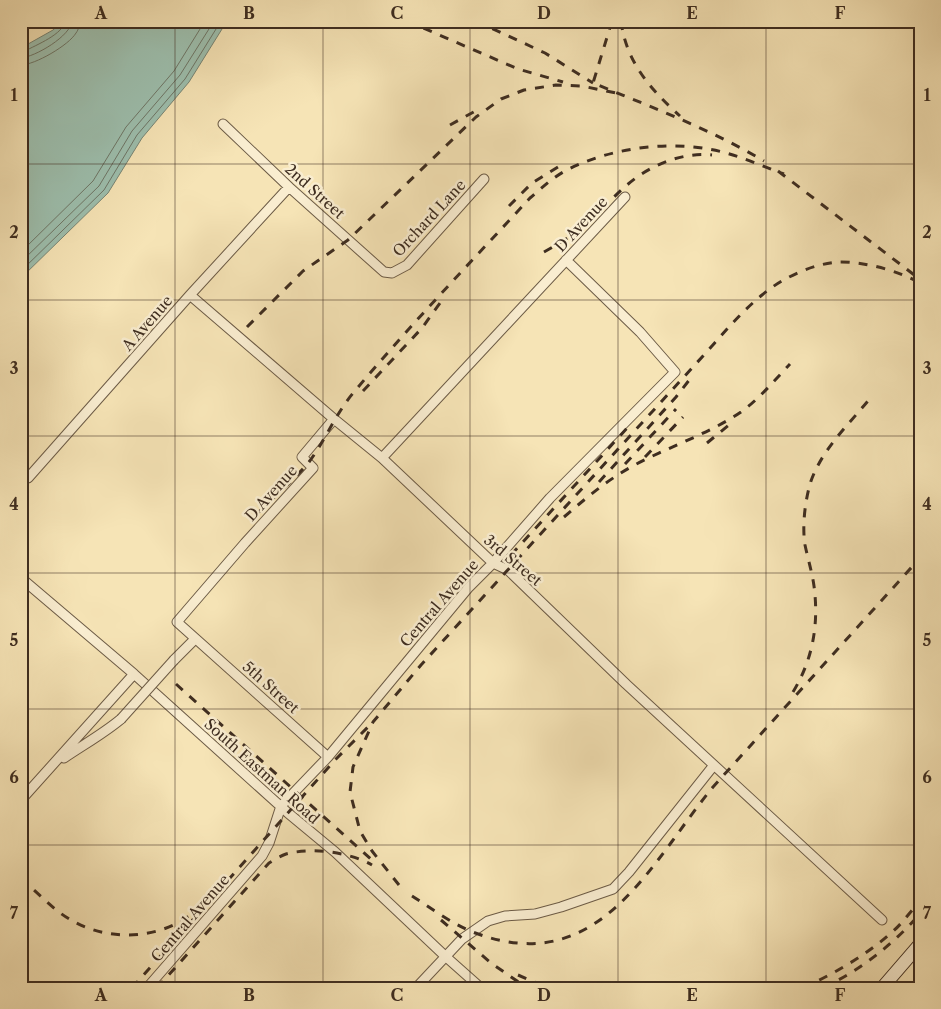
<svg xmlns="http://www.w3.org/2000/svg" width="941" height="1009" viewBox="0 0 941 1009" font-family="'Libre Caslon Text',serif">
	<style>
		.water { fill: #9dbfae; stroke: #778575 }
		.lines { fill: none; stroke-linecap: round; stroke-linejoin: round }
		.shore { stroke: #6e7667; stroke-width: 1 }
		.street-casing { stroke: #6c5b46; stroke-width: 11 }
		.secondary-casing { stroke: #3e2d20; stroke-width: 14 }
		.street { stroke: #f9edd0; stroke-width: 9 }
		.secondary { stroke: #f9edd0; stroke-width: 12 }
		.rail { stroke: #3e2d20; stroke-width: 3; stroke-dasharray: 9 9; stroke-linecap: butt }
		.street-bridge-casing { stroke: #6c5b46; stroke-width: 11; stroke-linecap: butt }
		.street-bridge { stroke: #f9edd0; stroke-width: 9 }
		.grid { fill: none; stroke: #3e2d20; stroke-width: 1; stroke-opacity: 0.55 }
		.labels { text-anchor: middle; dominant-baseline: central; stroke-width: 5; stroke-linejoin: round; paint-order: stroke }
		.street-label { font-size: 15px; fill: #3e2d20; stroke: #f9edd0 }
		.neatline { fill: none; stroke: #3e2d20; stroke-width: 2 }
		.grid-label { font-size: 16px; text-anchor: middle; font-weight: bold; fill: #3e2d20 }
	</style>
	<rect width="100%" height="100%" fill="#f6e4b6"/>
	<filter id="stains"><feTurbulence type="fractalNoise" baseFrequency=".004" numOctaves="4"/><feColorMatrix values="0 0 0 0 .2 0 0 0 0 .09 0 0 0 0 .02 0 0 0 .5 -.17"/></filter>
	<radialGradient id="worn" r=".72"><stop offset=".6" stop-color="#630" stop-opacity="0"/><stop offset="1" stop-color="#630" stop-opacity=".3"/></radialGradient>
	<path class="water" d="M63 21H227L189 82 142 138 108 193 21 278V48L53 30Z"/>
	<g class="lines">
		<path class="shore" d="M21 52 25 51C36 45 64 34 65 21
			M21 58C35 57 71 36 72 21
			M21 65C35 65 69 45 76 33 79 29 79 26 79 21
			M21 252 93 181 126 127 174 71 205 21
			M21 262 99 186 132 131 180 75 214 21
			M21 271 104 190 137 135 185 79 221 21"/>
		<defs>
			<path id="street" d="M223 124 289 187 384 272 392 273 407 265 484 179
				M190 295 334 419 382 458 493 563 508 570 626 684 882 920
				M382 458 625 197
				M28 478 190 295 289 187
				M21 578 134 674 288 813 335 852 445 956 481 988
				M174 660 195 639
				M328 757 177 622 245 543 313 468 302 457 334 419
				M64 758C83 745 103 734 121 719
				M21 800 134 674
				M21 983 27 988
				M147 988 262 856 269 843 281 806 328 757 469 587 493 563 550 498 675 372 640 332 566 260
				M416 988 462 939 488 921 505 916 535 914 561 907 613 889 629 872 714 765"/>
			<path id="secondary" d="M882 988 920 944"/>
		</defs>
		<use href="#street" class="street-casing"/>
		<use href="#secondary" class="secondary-casing"/>
		<use href="#street" class="street"/>
		<use href="#secondary" class="secondary"/>
		<path class="rail" d="M407 21 518 69 563 82
			M476 21 545 53 593 83
			M612 21 593 83C651 107 710 129 764 161
			M621 21C626 62 651 90 680 116
			M450 125 479 109
			M778 171 917 277
			M509 206 532 183 558 167
			M544 252C560 243 575 234 589 222 602 210 614 196 627 185 650 165 682 152 712 155
			M247 327 303 271 348 240 476 117 501 99 524 90 556 85 582 86 616 93
			M363 391 422 328 440 303
			M707 443 730 424
			M645 457 683 417
			M625 464 676 409
			M599 482 676 397 690 379
			M258 513C275 496 294 480 309 462 326 439 336 413 354 392 410 325 471 262 530 198 542 188 553 177 567 170 608 149 662 141 708 149 734 153 759 165 784 174
			M564 517C586 498 606 481 631 467 667 447 707 435 741 412 759 399 774 381 790 364
			M511 555 629 426
			M176 684 373 861
			M793 692C813 659 819 624 814 586 812 572 808 559 805 545 802 526 805 500 811 481 822 450 847 426 868 401
			M21 878C37 892 53 910 71 920 108 942 161 940 194 912
			M399 885 372 851 360 831 350 792 353 767 373 722 421 665 703 356C722 335 740 313 762 295 782 278 812 264 838 262 863 261 899 271 920 283
			M412 896C434 910 456 927 481 935 601 976 651 862 713 787L920 558
			M441 920 491 963 527 988
			M518 975 548 988
			M132 988 335 760 368 727
			M157 988 269 863C274 860 280 856 286 854 312 847 349 852 372 865
			M803 988C835 973 865 956 891 933 902 924 910 912 920 901
			M823 988C862 969 891 946 920 914"/>
		<defs>
			<path id="street-bridge" d="M121 719 174 660"/>
		</defs>
		<use href="#street-bridge" class="street-bridge-casing"/>
		<use href="#street-bridge" class="street-bridge"/>
	</g>
	<path class="grid" d="M175 21V988M323 21V988M470 21V988M618 21V988M766 21V988M21 164H920M21 300H920M21 436H920M21 573H920M21 709H920M21 845H920"/>
	<g class="labels">
		<g class="street-label">
			<text transform="translate(315 191) rotate(42)">2nd Street</text>
			<text transform="translate(429 218) rotate(-47)">Orchard Lane</text>
			<text transform="translate(581 224) rotate(-47)">D Avenue</text>
			<text transform="translate(147 323) rotate(-49)">A Avenue</text>
			<text transform="translate(271 493) rotate(-48)">D Avenue</text>
			<text transform="translate(513 560) rotate(40)">3rd Street</text>
			<text transform="translate(439 603) rotate(-49)">Central Avenue</text>
			<text transform="translate(271 687) rotate(42)">5th Street</text>
			<text transform="translate(262 771) rotate(42)">South Eastman Road</text>
			<text transform="translate(190 918) rotate(-49)">Central Avenue</text>
		</g>
	</g>
	<rect width="941" height="1009" fill="none" stroke="#f6e4b6" stroke-width="55"/>
	<rect x="28" y="28" width="886" height="954" class="neatline"/>
	<g class="grid-label">
		<text x="101" y="19">A</text>
		<text x="249" y="19">B</text>
		<text x="397" y="19">C</text>
		<text x="544" y="19">D</text>
		<text x="692" y="19">E</text>
		<text x="840" y="19">F</text>
		<text x="14" y="101">1</text>
		<text x="927" y="101">1</text>
		<text x="14" y="238">2</text>
		<text x="927" y="238">2</text>
		<text x="14" y="374">3</text>
		<text x="927" y="374">3</text>
		<text x="14" y="510">4</text>
		<text x="927" y="510">4</text>
		<text x="14" y="646">5</text>
		<text x="927" y="646">5</text>
		<text x="14" y="783">6</text>
		<text x="927" y="783">6</text>
		<text x="14" y="919">7</text>
		<text x="927" y="919">7</text>
		<text x="101" y="1001">A</text>
		<text x="249" y="1001">B</text>
		<text x="397" y="1001">C</text>
		<text x="544" y="1001">D</text>
		<text x="692" y="1001">E</text>
		<text x="840" y="1001">F</text>
	</g>
	<rect width="100%" height="100%" filter="url(#stains)"/>
	<rect width="100%" height="100%" fill="url(#worn)"/>
</svg>
